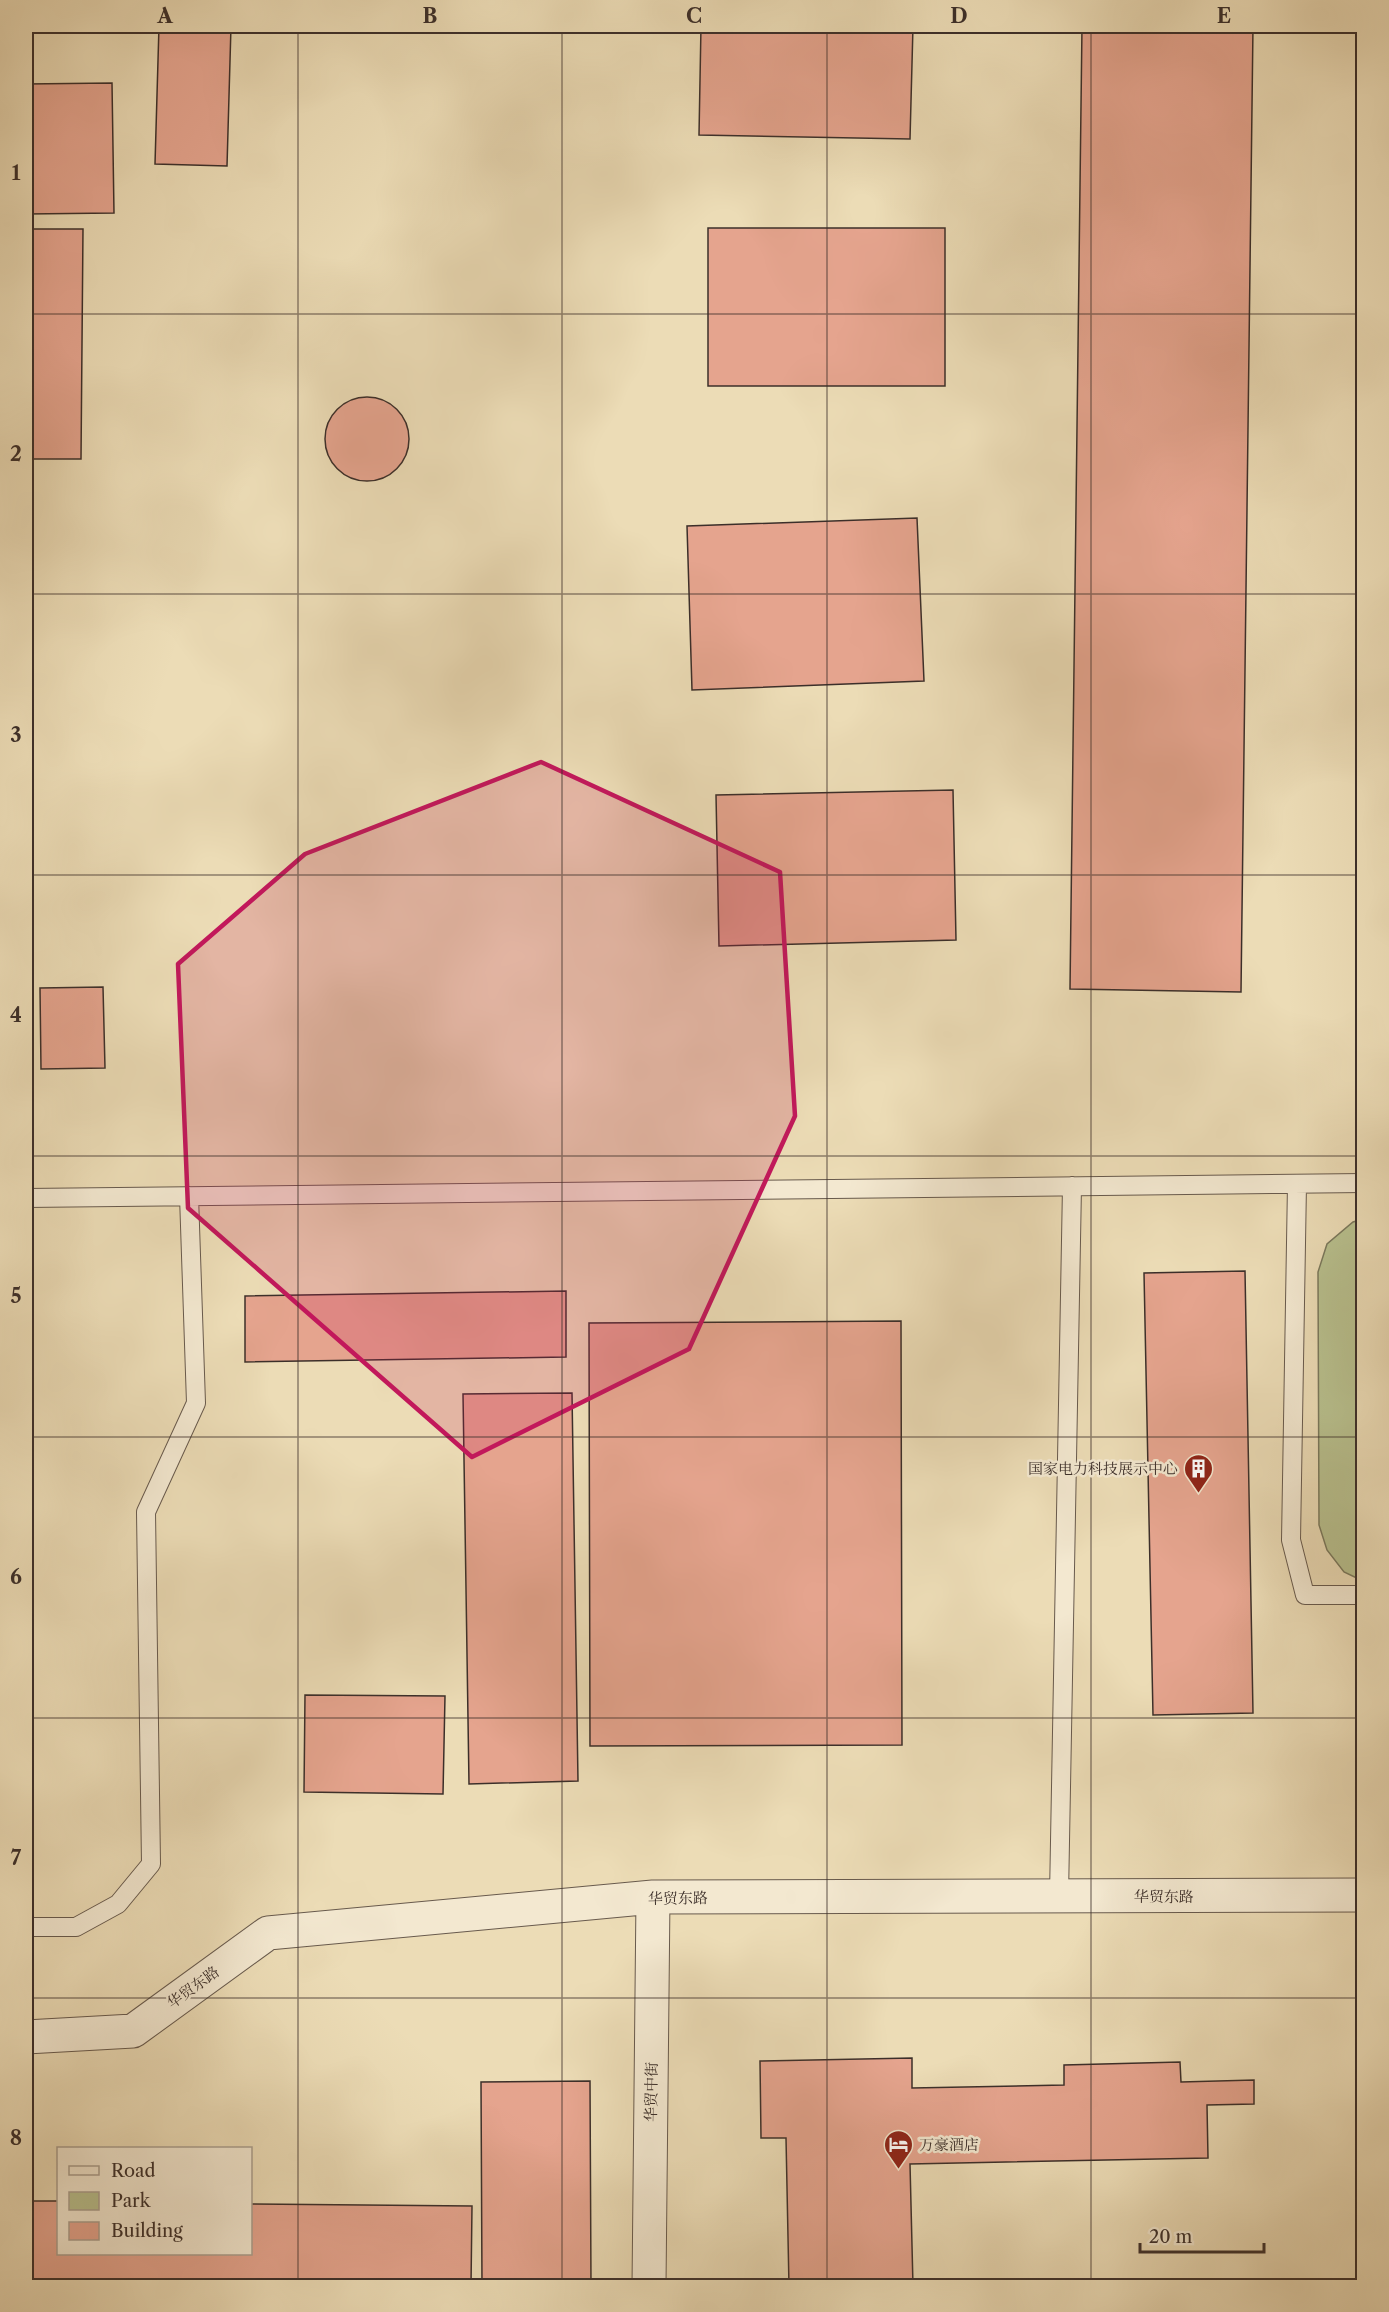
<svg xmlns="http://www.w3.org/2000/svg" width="1389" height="2312" viewBox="0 0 1389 2312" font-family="'Libre Caslon Text','Noto Serif SC',serif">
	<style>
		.green { fill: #b8c08e; stroke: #7a785c; stroke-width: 1.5 }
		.building { fill: #e5a48e; stroke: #3c2f2a; stroke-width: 1.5 }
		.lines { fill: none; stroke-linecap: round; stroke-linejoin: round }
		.lane-casing { stroke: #685a4d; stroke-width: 20 }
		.street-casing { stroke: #685a4d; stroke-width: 35 }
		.lane { stroke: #f3e8d0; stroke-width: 18 }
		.street { stroke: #f3e8d0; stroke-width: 33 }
		.marked { fill: #c2185b; fill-opacity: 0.2; stroke: #c2185b; stroke-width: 4.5; stroke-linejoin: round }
		.grid { fill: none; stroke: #3c2f2a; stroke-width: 1.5; stroke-opacity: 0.55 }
		.labels { text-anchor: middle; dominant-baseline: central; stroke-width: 5; stroke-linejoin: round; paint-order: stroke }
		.poi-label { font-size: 15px; fill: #3c2f2a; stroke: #f3e8d0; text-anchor: end }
		.street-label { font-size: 15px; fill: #3c2f2a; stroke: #f3e8d0 }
		.neatline { fill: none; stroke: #3c2f2a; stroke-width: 2 }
		.grid-label { font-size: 20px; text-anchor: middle; font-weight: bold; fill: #3c2f2a }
	</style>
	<rect width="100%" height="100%" fill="#ecdcb6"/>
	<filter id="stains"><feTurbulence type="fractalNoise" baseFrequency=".00333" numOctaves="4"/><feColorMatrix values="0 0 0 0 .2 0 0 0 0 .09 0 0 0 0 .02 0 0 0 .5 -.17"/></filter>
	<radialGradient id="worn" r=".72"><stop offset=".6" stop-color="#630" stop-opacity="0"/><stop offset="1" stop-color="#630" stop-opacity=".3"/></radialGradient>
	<path class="green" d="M1363 1219H1364L1363 1581 1344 1572 1327 1550 1319 1525 1318 1272 1327 1244 1353 1222Z"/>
	<path class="building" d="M159 26H231L227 166 155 164Z
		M701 26H913L910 139 699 135Z
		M1082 26H1253L1241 992 1070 989Z
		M112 83 114 213 26 214V84Z
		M708 228H945V386H708Z
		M26 229H83L81 459H26Z
		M325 439a42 42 0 1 1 84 0a42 42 0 1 1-84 0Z
		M917 518 924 681 692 690 687 526Z
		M953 790 956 940 719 946 716 795Z
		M103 987 105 1068 41 1069 40 988Z
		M1245 1271 1253 1713 1153 1715 1144 1273Z
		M566 1291V1357L245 1362V1296Z
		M901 1321 902 1745 590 1746 589 1323Z
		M572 1393 578 1781 469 1784 463 1394Z
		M305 1695 445 1696 443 1794 304 1792Z
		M912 2058V2088L1064 2085V2065L1180 2062 1181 2082 1254 2080V2104L1207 2105 1208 2158 910 2164 913 2286H789L786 2138H761L760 2061Z
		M590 2081 591 2286H482L481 2082Z
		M26 2201H58V2254H250V2204L472 2206 471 2286H26Z"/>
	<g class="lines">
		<defs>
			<path id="lane" d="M1297 1184 1291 1540 1305 1595H1364
				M26 1198 1364 1183
				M1059 1896 1072 1186
				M26 1927H76L118 1904 151 1864 146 1512 196 1403 189 1196"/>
			<path id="street" d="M26 2037 133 2031 268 1933 653 1897 1364 1895
				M649 2286 653 1897"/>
		</defs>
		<use href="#lane" class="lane-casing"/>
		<use href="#street" class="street-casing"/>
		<use href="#lane" class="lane"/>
		<use href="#street" class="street"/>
	</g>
	<path class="marked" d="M541 762 780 872 795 1116 689 1349 472 1457 188 1208 178 964 305 854Z"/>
	<path class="grid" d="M298 26V2286M562 26V2286M827 26V2286M1091 26V2286M26 314H1364M26 594H1364M26 875H1364M26 1156H1364M26 1437H1364M26 1718H1364M26 1998H1364"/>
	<defs>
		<symbol id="building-pin" viewBox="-11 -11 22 30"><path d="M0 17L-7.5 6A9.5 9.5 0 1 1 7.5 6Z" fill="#8f2418" stroke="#f3e8d0"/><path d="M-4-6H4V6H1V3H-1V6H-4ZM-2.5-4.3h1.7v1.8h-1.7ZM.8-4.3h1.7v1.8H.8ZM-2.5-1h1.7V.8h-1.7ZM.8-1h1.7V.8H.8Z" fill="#fff"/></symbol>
		<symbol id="hotel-pin" viewBox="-11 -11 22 30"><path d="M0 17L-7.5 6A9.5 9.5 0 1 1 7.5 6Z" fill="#8f2418" stroke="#f3e8d0"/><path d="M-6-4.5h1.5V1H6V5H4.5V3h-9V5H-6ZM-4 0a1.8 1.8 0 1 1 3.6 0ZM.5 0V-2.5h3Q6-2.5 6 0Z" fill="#fff"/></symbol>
	</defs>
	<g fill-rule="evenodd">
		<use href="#building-pin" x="1182" y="1452" width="33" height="45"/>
		<use href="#hotel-pin" x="882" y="2128" width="33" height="45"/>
	</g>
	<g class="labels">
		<g class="poi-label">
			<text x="1178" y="1468">国家电力科技展示中心</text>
			<text x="919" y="2144" text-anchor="start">万豪酒店</text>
		</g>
		<g class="street-label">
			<text x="1164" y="1896">华贸东路</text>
			<text transform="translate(678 1898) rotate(-1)">华贸东路</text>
			<text transform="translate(193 1987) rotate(-36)">华贸东路</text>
			<text transform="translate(651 2092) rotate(-89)">华贸中街</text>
		</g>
	</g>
	<rect width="1389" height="2312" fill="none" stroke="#ecdcb6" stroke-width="66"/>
	<rect x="57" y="2147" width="195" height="108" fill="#f3e8d0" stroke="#aa9e8e" stroke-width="1.5"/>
	<rect x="69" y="2166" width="30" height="9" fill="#f3e8d0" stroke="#aa9e8e" stroke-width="1.5"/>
	<text x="111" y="2177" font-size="18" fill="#3c2f2a">Road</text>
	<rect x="69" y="2192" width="30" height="18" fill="#b8c08e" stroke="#aa9e8e" stroke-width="1.5"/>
	<text x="111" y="2207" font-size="18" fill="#3c2f2a">Park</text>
	<rect x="69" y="2222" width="30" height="18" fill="#e5a48e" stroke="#aa9e8e" stroke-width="1.5"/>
	<text x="111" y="2237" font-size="18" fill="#3c2f2a">Building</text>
	<path d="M1140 2243v9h124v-9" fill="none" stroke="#3c2f2a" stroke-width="3"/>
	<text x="1149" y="2243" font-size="18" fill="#3c2f2a" stroke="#f3e8d0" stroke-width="4.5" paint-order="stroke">20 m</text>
	<rect x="33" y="33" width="1323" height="2246" class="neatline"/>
	<g class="grid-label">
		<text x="165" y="23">A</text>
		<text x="430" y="23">B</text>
		<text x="694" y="23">C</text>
		<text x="959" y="23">D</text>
		<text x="1224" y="23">E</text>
		<text x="16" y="180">1</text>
		<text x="16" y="461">2</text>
		<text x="16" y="742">3</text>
		<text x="16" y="1022">4</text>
		<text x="16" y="1303">5</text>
		<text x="16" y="1584">6</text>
		<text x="16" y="1865">7</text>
		<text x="16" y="2145">8</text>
	</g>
	<rect width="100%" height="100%" filter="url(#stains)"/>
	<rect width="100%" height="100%" fill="url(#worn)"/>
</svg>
